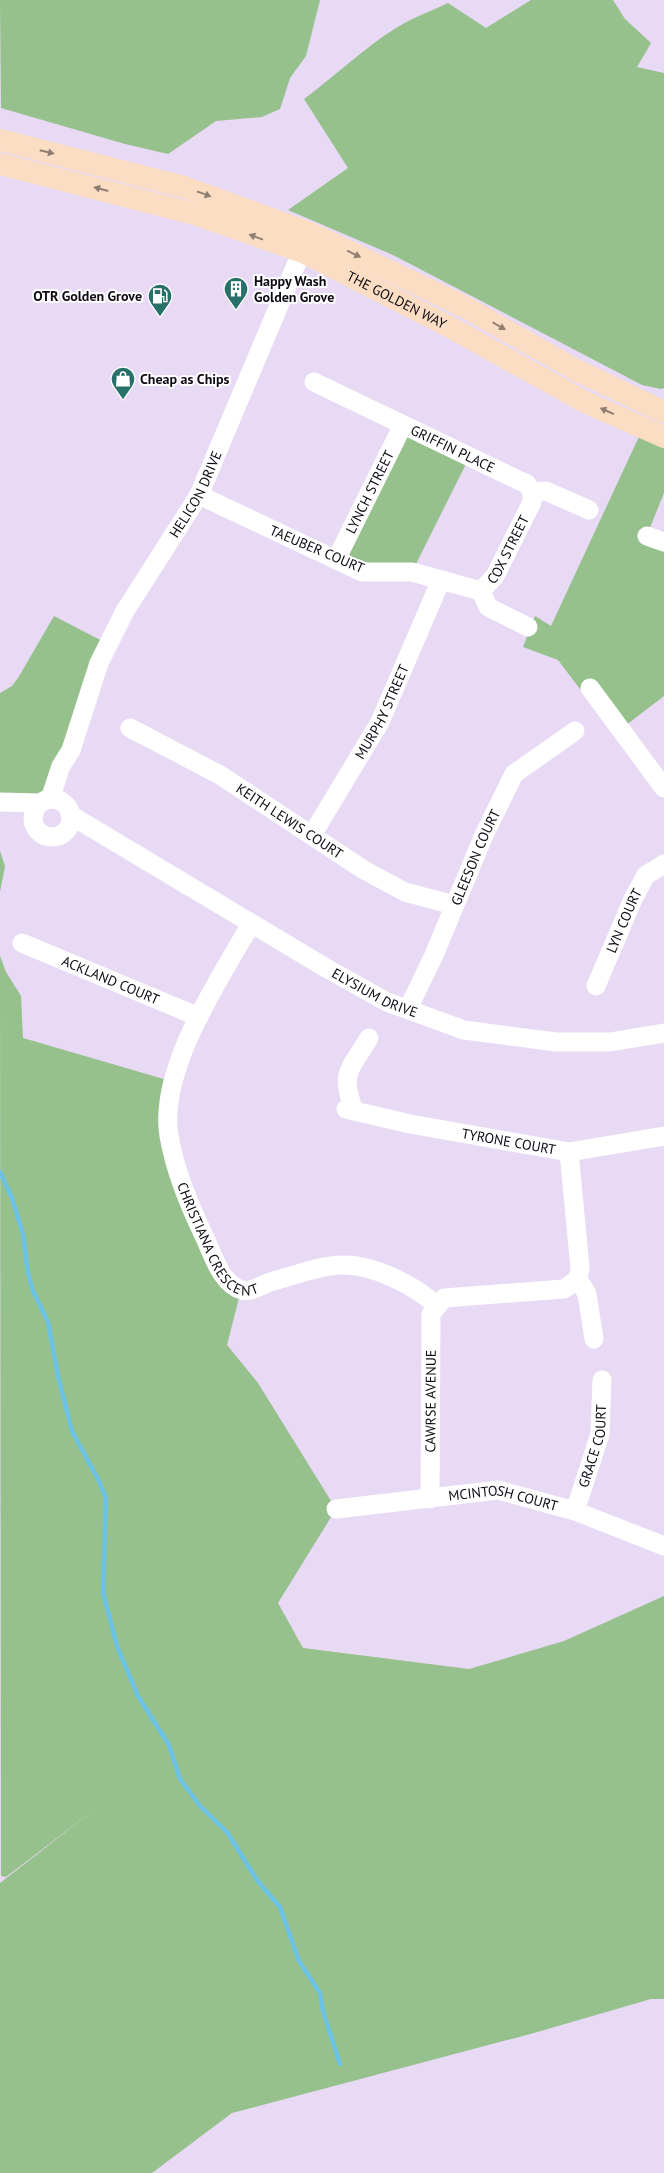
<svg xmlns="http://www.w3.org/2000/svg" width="664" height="2173" viewBox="0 0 664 2173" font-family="'PT Sans',sans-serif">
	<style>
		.green { fill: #96c08c }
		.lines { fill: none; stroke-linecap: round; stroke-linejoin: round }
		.stream { stroke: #6bc2e4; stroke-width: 4.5 }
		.minor { stroke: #fff; stroke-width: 19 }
		.major { stroke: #faddc2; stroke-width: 22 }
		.oneway { fill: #907e73 }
		.labels { text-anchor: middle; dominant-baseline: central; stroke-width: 4; stroke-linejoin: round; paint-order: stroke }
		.poi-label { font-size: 14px; font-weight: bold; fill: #0e0912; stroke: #fff; text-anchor: start }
		.street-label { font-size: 14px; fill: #0e0912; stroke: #fff }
	</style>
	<rect width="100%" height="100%" fill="#e8d9f5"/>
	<path class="green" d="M0 0H320L306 56 290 78 280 109 262 117 216 121 168 154 125 144 1 108Z
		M531 0H613L625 19 651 43 637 67 664 73V388L661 389 642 385 393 255 288 210 348 168 304 99C335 76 364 48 396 28 412 18 431 11 448 3L486 28Z
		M403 425 470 456 412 572 336 560Z
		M643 428 664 437V493L647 535 664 543V696L621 729 599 714 558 660 523 647 535 616 551 626Z
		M54 616 108 644 50 799 0 804V693L12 686 18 678Z
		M0 851 5 866 0 892Z
		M0 956 6 972 21 996 23 1038 174 1082 168 1106 208 1243 241 1290 227 1345 258 1383 336 1509 278 1603 303 1648 469 1669 564 1641 664 1596V1999H651L534 2033 232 2113 152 2173H0V1883L99 1806 6 1877 1 1876Z"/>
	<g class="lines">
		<path class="stream" d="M0 1172 12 1198 23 1234 28 1273 33 1291 48 1322 58 1376 72 1431 99 1481 106 1498 103 1592 117 1646 138 1696 169 1745 180 1779 200 1806 227 1832 257 1880 280 1907 299 1961 320 1993 323 2011 340 2064"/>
		<g class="minor">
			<path id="s1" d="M314 382 518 480 527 484 532 492"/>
			<path d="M532 492 546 491 589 510"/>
			<path id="s2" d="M199 495 362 572H412L481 591 495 576 532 502V492"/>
			<path d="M647 536 664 542"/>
			<path id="s3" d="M336 560 403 425"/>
			<path d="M481 591 488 607 528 627"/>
			<path d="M590 688 664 788"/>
			<path id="s4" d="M130 728 220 775 364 870 405 892 454 905"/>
			<circle cx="52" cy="818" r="19"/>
			<path id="s5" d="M50 799 61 766 71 750 99 663 125 611 199 495 307 239"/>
			<path d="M0 802 40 803"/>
			<path id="s6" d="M72 816 326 968 387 1002 464 1030 556 1042H610L664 1033"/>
			<path id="s7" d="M312 835 380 722 441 580"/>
			<path id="s8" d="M251 924C219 980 158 1070 169 1136 175 1171 189 1204 204 1236 212 1252 221 1285 242 1290 253 1293 263 1283 274 1281 296 1275 321 1265 344 1265 374 1265 414 1285 436 1305"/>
			<path id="s9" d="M22 943 199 1017"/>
			<path id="s10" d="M596 986 633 899 646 875 664 864"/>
			<path id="s11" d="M408 1009 434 955 484 835 514 774 575 731"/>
			<path id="s12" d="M346 1109 410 1124 569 1152 664 1136"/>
			<path d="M354 1111C340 1072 349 1071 369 1038"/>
			<path d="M578 1279 587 1294 594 1339"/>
			<path id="s13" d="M430 1499 431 1314 444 1298 564 1289 578 1279 580 1268 569 1152"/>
			<path id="s14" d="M336 1509 498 1490 575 1511 664 1546"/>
			<path id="s15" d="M575 1511 600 1434 602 1380"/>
		</g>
		<g class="major">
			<path d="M0 140 184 187 310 233 465 307 574 369 664 412"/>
			<path id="s16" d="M0 164 195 214 303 252 450 327 585 402 664 437"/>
		</g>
	</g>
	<defs><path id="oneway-solid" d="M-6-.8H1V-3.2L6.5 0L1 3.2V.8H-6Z" transform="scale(1.25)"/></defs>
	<g class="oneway">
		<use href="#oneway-solid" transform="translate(47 152) rotate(13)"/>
		<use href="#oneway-solid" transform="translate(101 189) rotate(-165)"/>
		<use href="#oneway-solid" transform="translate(204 194) rotate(20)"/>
		<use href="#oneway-solid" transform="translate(256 237) rotate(-160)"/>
		<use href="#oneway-solid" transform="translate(354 254) rotate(26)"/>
		<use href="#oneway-solid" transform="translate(499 326) rotate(30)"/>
		<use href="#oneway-solid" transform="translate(607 411) rotate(-156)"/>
	</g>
	<defs>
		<symbol id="building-pin" viewBox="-11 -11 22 30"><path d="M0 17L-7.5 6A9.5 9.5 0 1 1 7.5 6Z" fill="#28716b" stroke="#fff"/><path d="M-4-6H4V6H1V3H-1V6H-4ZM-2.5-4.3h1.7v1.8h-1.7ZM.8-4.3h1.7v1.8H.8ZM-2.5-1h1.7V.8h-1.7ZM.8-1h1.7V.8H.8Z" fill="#fff"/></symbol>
		<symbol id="fuel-pin" viewBox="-11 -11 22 30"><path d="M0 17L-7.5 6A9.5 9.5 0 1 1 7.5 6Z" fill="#28716b" stroke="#fff"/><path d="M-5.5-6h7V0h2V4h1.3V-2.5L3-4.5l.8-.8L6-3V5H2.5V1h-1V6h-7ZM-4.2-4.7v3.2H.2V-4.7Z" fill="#fff"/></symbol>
		<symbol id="shop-pin" viewBox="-11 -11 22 30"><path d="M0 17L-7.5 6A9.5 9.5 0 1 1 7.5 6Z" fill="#28716b" stroke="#fff"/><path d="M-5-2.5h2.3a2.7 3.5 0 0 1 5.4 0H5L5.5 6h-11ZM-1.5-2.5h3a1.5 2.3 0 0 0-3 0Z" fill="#fff"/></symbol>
	</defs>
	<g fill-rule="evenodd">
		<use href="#building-pin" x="222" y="275" width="28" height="38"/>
		<use href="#fuel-pin" x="146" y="282" width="28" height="38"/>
		<use href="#shop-pin" x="109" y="365" width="28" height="38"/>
	</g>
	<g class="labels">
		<g class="poi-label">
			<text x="254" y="281">Happy Wash<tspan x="254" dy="16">Golden Grove</tspan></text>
			<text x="142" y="296" text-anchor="end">OTR Golden Grove</text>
			<text x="140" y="379">Cheap as Chips</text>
		</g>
		<g class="street-label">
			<text stroke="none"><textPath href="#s16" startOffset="421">THE GOLDEN WAY</textPath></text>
			<text stroke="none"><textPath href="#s1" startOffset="154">GRIFFIN PLACE</textPath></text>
			<text stroke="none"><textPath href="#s3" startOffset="76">LYNCH STREET</textPath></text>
			<text stroke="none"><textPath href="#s5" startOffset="340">HELICON DRIVE</textPath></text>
			<text stroke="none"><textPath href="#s2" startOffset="352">COX STREET</textPath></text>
			<text transform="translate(317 549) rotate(23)">TAEUBER COURT</text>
			<text stroke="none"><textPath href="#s7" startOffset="142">MURPHY STREET</textPath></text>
			<text stroke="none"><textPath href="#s4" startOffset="185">KEITH LEWIS COURT</textPath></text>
			<text stroke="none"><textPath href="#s11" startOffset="166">GLEESON COURT</textPath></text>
			<text stroke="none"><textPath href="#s10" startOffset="71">LYN COURT</textPath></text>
			<text stroke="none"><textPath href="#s9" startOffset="96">ACKLAND COURT</textPath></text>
			<text stroke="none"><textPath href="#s6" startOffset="351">ELYSIUM DRIVE</textPath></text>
			<text stroke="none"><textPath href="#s12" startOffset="166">TYRONE COURT</textPath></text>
			<text stroke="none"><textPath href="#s8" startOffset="351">CHRISTIANA CRESCENT</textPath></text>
			<text stroke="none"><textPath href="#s13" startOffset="98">CAWRSE AVENUE</textPath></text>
			<text stroke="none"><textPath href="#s15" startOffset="68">GRACE COURT</textPath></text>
			<text stroke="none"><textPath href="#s14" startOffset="169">MCINTOSH COURT</textPath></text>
		</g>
	</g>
</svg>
